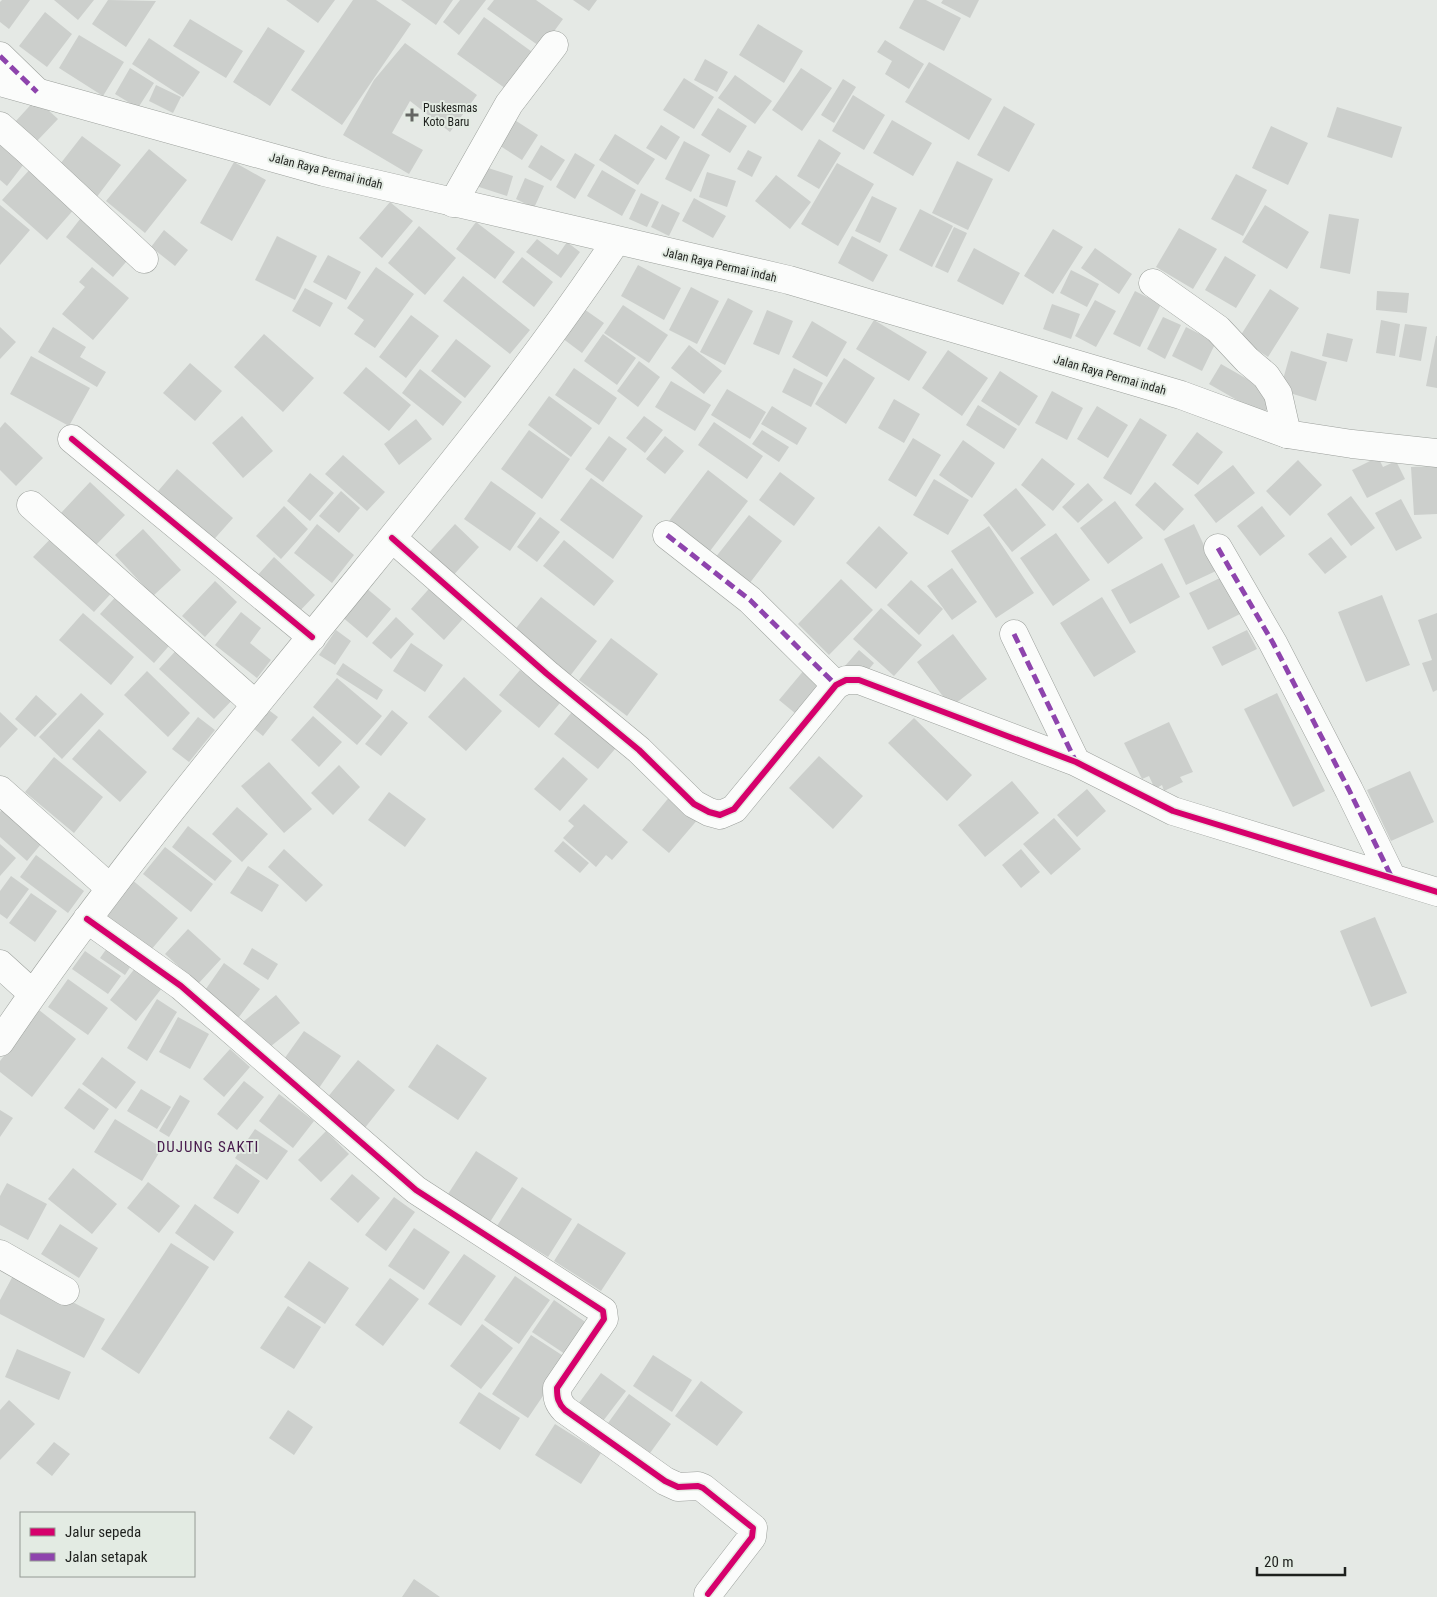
<svg xmlns="http://www.w3.org/2000/svg" width="1437" height="1597" viewBox="0 0 1437 1597" font-family="'Roboto Condensed',sans-serif">
	<style>
		.building { fill: #cccfcc }
		.lines { fill: none; stroke-linecap: round; stroke-linejoin: round }
		.street-casing { stroke: #9ca09c; stroke-width: 29 }
		.secondary-casing { stroke: #9ca09c; stroke-width: 29 }
		.street { stroke: #fbfcfb; stroke-width: 28 }
		.secondary { stroke: #fbfcfb; stroke-width: 28 }
		.quiet { stroke: #8e44ad; stroke-width: 5; stroke-dasharray: 10 5; stroke-linecap: butt }
		.cycleway-casing { stroke: #e3ebe3; stroke-width: 9 }
		.cycleway { stroke: #d6006c; stroke-width: 6 }
		.poi-dot { fill: #646663; stroke: #e3ebe3; stroke-width: 2 }
		.labels { text-anchor: middle; dominant-baseline: central; stroke-width: 4; stroke-linejoin: round; paint-order: stroke }
		.poi-label { font-size: 12px; fill: #1e201d; stroke: #e3ebe3; text-anchor: start }
		.street-label { font-size: 12px; fill: #1e201d; stroke: #e3ebe3 }
		.quarter-label { font-size: 15px; letter-spacing: 1px; fill: #471a4c; stroke: #e3ebe3 }
	</style>
	<rect width="100%" height="100%" fill="#e5e9e5"/>
	<path class="building" d="M2 0H30L9 29 0 22V2Z
		M54 0H94L78 20Z
		M108 0 156 1 126 47 92 24Z
		M286 0H335L318 23Z
		M353 0H376L411 24 342 125 291 90Z
		M401 0H453L436 25Z
		M460 0H486L459 35 443 22Z
		M494 0H536L563 19 542 48 487 9Z
		M573 0H597L589 11Z
		M914 0H926L961 18 944 51 899 28Z
		M943 0H979L970 18 941 3Z
		M45 12 72 34 47 67 19 46Z
		M484 17 535 54 509 91 457 54Z
		M190 19 243 51 226 78 173 46Z
		M758 24 803 51 784 83 739 55Z
		M268 27 305 51 270 106 233 82Z
		M79 35 124 62 103 96 59 68Z
		M149 38 200 72 183 97 132 64Z
		M885 40 924 64 909 89 885 74 892 61 877 52Z
		M405 43 477 95 450 132 410 101 392 133 423 150 409 174 343 135 374 80Z
		M705 59 728 72 717 92 694 80Z
		M929 62 992 99 969 140 905 102Z
		M130 68 154 83 138 108 115 94Z
		M801 68 832 88 802 131 772 110Z
		M735 75 772 101 755 124 718 98Z
		M684 78 714 97 694 129 663 110Z
		M843 79 856 87 834 123 821 115Z
		M156 85 181 97 173 113 149 101Z
		M853 95 885 115 864 150 832 131Z
		M36 99 58 119 37 141 15 122Z
		M1004 106 1035 124 1009 172 977 155Z
		M1337 107 1402 127 1392 158 1327 137Z
		M718 108 747 126 730 153 701 135Z
		M510 117 538 135 522 160 494 142Z
		M892 120 932 143 913 176 873 153Z
		M661 125 680 137 666 160 646 148Z
		M1271 126 1308 143 1288 185 1252 168Z
		M0 133 30 156 7 186 0 180Z
		M615 134 655 159 638 185 599 160Z
		M82 136 121 165 96 198 57 168Z
		M819 139 841 153 819 189 797 176Z
		M684 141 710 155 691 192 665 179Z
		M541 145 565 160 551 181 528 167Z
		M149 149 187 180 145 233 106 201Z
		M748 150 762 157 752 177 737 169Z
		M575 153 595 165 575 199 556 187Z
		M957 161 993 179 968 230 932 213Z
		M234 162 266 180 232 241 200 223Z
		M837 163 874 184 838 246 801 224Z
		M482 166 513 176 507 196 476 186Z
		M32 167 76 207 47 240 2 200Z
		M602 170 636 190 622 216 587 196Z
		M707 172 736 181 727 207 699 197Z
		M1236 174 1267 190 1243 236 1211 219Z
		M776 175 811 202 790 229 755 201Z
		M525 178 544 186 534 208 516 199Z
		M641 193 659 202 647 227 629 219Z
		M872 196 897 208 880 243 855 231Z
		M694 198 726 216 713 238 682 221Z
		M390 202 413 221 382 258 359 238Z
		M662 204 680 213 669 236 651 227Z
		M0 205 30 230 0 265Z
		M1265 205 1309 232 1287 269 1242 242Z
		M920 209 953 226 932 267 899 250Z
		M84 214 132 255 113 277 66 237Z
		M1329 214 1359 219 1350 274 1320 268Z
		M476 222 515 252 495 279 456 249Z
		M419 226 456 258 425 295 388 263Z
		M954 227 967 233 948 273 935 267Z
		M1179 228 1217 249 1193 289 1156 267Z
		M1053 229 1083 247 1053 294 1024 276Z
		M164 230 188 250 175 266 151 247Z
		M277 236 317 256 295 300 255 280Z
		M852 236 888 255 873 282 838 263Z
		M537 239 558 255 567 242 580 252 561 278 526 252Z
		M974 248 1020 273 1003 305 957 281Z
		M1095 248 1132 274 1119 294 1081 268Z
		M328 255 361 272 346 300 313 282Z
		M1225 256 1256 275 1236 308 1205 290Z
		M522 257 553 282 534 307 502 282Z
		M638 265 681 288 664 320 621 296Z
		M92 267 129 298 93 340 62 314 85 287 79 282Z
		M376 267 414 294 375 348 354 334 364 320 347 308Z
		M1071 270 1099 284 1087 307 1060 293Z
		M463 276 530 330 510 354 443 301Z
		M691 287 719 301 697 344 669 330Z
		M305 288 333 303 320 327 292 311Z
		M1270 289 1299 308 1268 357 1239 338Z
		M1135 291 1161 304 1140 347 1113 334Z
		M1377 291 1409 293 1407 313 1376 310Z
		M728 298 753 311 725 365 700 352Z
		M1095 300 1116 311 1096 347 1075 336Z
		M1052 304 1080 314 1071 339 1043 329Z
		M623 305 668 335 649 363 604 333Z
		M584 309 604 323 582 353 562 338Z
		M767 310 793 321 779 355 753 344Z
		M411 315 439 336 406 378 379 357Z
		M1163 317 1181 325 1165 359 1147 349Z
		M874 320 927 352 909 381 856 349Z
		M1381 320 1400 324 1395 356 1376 353Z
		M812 321 847 342 827 377 792 357Z
		M1405 324 1427 327 1421 361 1399 357Z
		M0 327 16 342 0 359Z
		M53 327 86 347 80 357 106 372 97 387 38 352Z
		M1186 327 1216 342 1202 371 1172 356Z
		M1327 333 1353 339 1347 362 1322 356Z
		M264 334 314 378 283 412 234 367Z
		M603 334 636 358 617 385 584 361Z
		M1436 336H1437V388L1426 386Z
		M456 339 491 366 465 398 431 371Z
		M689 345 722 371 704 394 671 368Z
		M948 350 988 378 962 416 922 388Z
		M1291 351 1327 362 1316 401 1280 390Z
		M31 356 90 388 69 426 10 394Z
		M844 358 875 378 846 424 815 404Z
		M639 361 660 377 638 407 617 391Z
		M190 363 222 391 195 421 163 393Z
		M1221 364 1275 395 1263 415 1209 384Z
		M366 367 411 405 389 431 343 393Z
		M574 368 617 398 599 425 555 395Z
		M794 368 823 383 811 407 782 392Z
		M420 369 462 402 443 426 402 393Z
		M1000 371 1038 396 1019 426 981 401Z
		M671 381 711 405 695 431 655 407Z
		M727 389 766 412 750 439 711 415Z
		M1052 391 1083 408 1067 440 1035 423Z
		M549 396 592 428 571 457 528 425Z
		M894 399 920 414 904 443 878 428Z
		M978 405 1017 429 1004 449 966 425Z
		M772 406 807 428 797 445 761 424Z
		M1097 406 1128 425 1108 458 1077 439Z
		M242 416 273 451 243 478 212 443Z
		M644 416 663 430 645 453 626 438Z
		M1140 418 1167 435 1131 495 1103 478Z
		M416 419 432 439 399 465 384 444Z
		M5 422 43 458 16 486 0 470V428Z
		M714 422 763 456 747 479 698 445Z
		M529 430 570 459 542 499 501 469Z
		M762 430 789 447 779 462 752 444Z
		M1197 432 1223 452 1198 485 1172 465Z
		M609 436 627 449 603 482 585 469Z
		M665 436 684 451 665 474 646 459Z
		M913 438 941 455 916 497 888 480Z
		M963 440 995 463 972 498 939 475Z
		M343 455 385 492 367 511 325 474Z
		M1378 457 1383 467 1396 461 1405 479 1367 498 1352 470Z
		M1042 458 1075 484 1053 511 1021 485Z
		M1298 460 1322 485 1290 516 1266 491Z
		M1233 465 1255 493 1216 523 1194 495Z
		M1437 466V514L1414 515 1411 467Z
		M177 469 233 518 209 545 153 497Z
		M708 470 748 501 707 555 666 525Z
		M780 472 815 498 794 526 759 500Z
		M310 473 334 493 310 521 287 501Z
		M591 478 643 516 613 559 560 520Z
		M934 479 969 500 948 535 913 515Z
		M491 481 536 513 510 551 464 519Z
		M90 482 125 515 96 545 61 513Z
		M1155 482 1184 509 1164 531 1135 505Z
		M1088 483 1103 500 1078 523 1062 507Z
		M1016 488 1046 525 1012 552 983 515Z
		M341 491 360 508 339 533 319 516Z
		M1351 496 1375 528 1351 546 1327 514Z
		M1401 499 1422 538 1396 551 1375 513Z
		M1115 501 1143 538 1108 564 1080 528Z
		M284 506 308 529 281 559 256 536Z
		M1262 506 1285 536 1260 556 1237 526Z
		M749 515 782 541 749 584 715 558Z
		M540 517 560 532 537 562 517 547Z
		M317 524 354 555 332 583 294 553Z
		M455 524 479 547 449 580 424 558Z
		M1194 524 1216 571 1186 585 1164 539Z
		M879 526 908 553 876 589 846 563Z
		M989 526 1034 593 996 618 951 551Z
		M143 529 181 570 153 596 115 555Z
		M57 532 117 587 94 612 33 557Z
		M1056 533 1090 580 1053 606 1020 558Z
		M1331 537 1347 557 1325 574 1308 554Z
		M564 540 614 581 594 606 543 566Z
		M274 557 315 595 296 615 256 577Z
		M1162 563 1180 597 1130 624 1111 590Z
		M952 568 977 602 952 620 927 586Z
		M1222 577 1240 614 1208 630 1189 593Z
		M841 579 873 610 829 655 798 624Z
		M911 580 943 609 919 635 887 605Z
		M215 581 237 602 205 637 182 616Z
		M435 582 469 612 444 640 411 609Z
		M365 587 391 609 367 638 341 616Z
		M121 591 175 639 154 663 100 614Z
		M1382 595 1410 665 1366 682 1338 612Z
		M541 597 597 641 570 676 513 632Z
		M1102 597 1136 652 1094 677 1060 623Z
		M881 608 922 645 894 676 853 639Z
		M241 612 261 628 250 643 271 660 257 678 215 645Z
		M83 613 134 657 111 685 59 640Z
		M1437 613V690L1433 692 1422 663 1432 660 1418 620Z
		M396 617 414 634 391 659 372 643Z
		M336 630 351 641 335 665 319 655Z
		M1247 630 1257 649 1222 666 1212 647Z
		M953 634 987 679 951 707 917 662Z
		M611 638 658 674 627 716 579 680Z
		M411 643 443 665 425 692 393 671Z
		M181 645 237 695 214 719 159 669Z
		M859 650 874 663 861 679 845 666Z
		M343 663 383 690 377 700 336 674Z
		M805 669 827 688 801 718 779 700Z
		M520 670 560 703 539 728 499 695Z
		M147 671 190 713 168 737 124 695Z
		M464 677 502 711 466 751 428 717Z
		M337 678 382 716 357 745 313 707Z
		M81 693 104 714 62 759 39 737Z
		M1277 693 1325 791 1293 807 1244 709Z
		M36 695 57 714 35 737 15 719Z
		M262 705 278 717 263 736 248 724Z
		M576 707 620 743 598 769 554 734Z
		M392 710 408 723 381 756 365 744Z
		M0 712 18 729 0 748Z
		M313 716 342 742 319 767 291 740Z
		M198 717 215 730 189 762 172 749Z
		M914 718 972 775 947 801 888 743Z
		M1169 722 1193 772 1180 777 1183 782 1164 791 1162 785 1155 789 1149 776 1142 779 1124 743Z
		M99 729 147 772 120 802 72 759Z
		M819 756 863 796 833 829 789 788Z
		M54 757 103 797 74 833 25 792Z
		M563 757 588 779 560 811 534 789Z
		M269 762 312 809 284 833 241 786Z
		M339 765 360 787 333 815 311 793Z
		M1410 771 1434 822 1391 841 1367 790Z
		M1012 781 1039 813 985 857 958 825Z
		M1087 789 1106 811 1077 837 1057 815Z
		M389 792 426 819 405 847 368 820Z
		M671 795 699 818 669 853 642 830Z
		M8 803 47 837 27 861 0 837V812Z
		M584 804 628 842 612 860 606 855 596 867 563 838 574 826 568 821Z
		M237 807 268 834 242 862 212 834Z
		M1054 818 1081 849 1051 875 1023 844Z
		M188 826 232 861 215 881 172 847Z
		M563 841 589 863 580 873 554 851Z
		M0 844 16 858 0 876Z
		M165 847 213 884 191 912 143 874Z
		M284 849 323 885 306 902 268 867Z
		M1021 849 1040 872 1021 888 1002 865Z
		M36 855 84 891 68 913 20 877Z
		M248 866 279 885 262 912 230 893Z
		M11 876 29 889 7 919 0 914V891Z
		M131 879 178 918 145 957 98 917Z
		M31 893 57 911 35 942 9 923Z
		M1375 917 1407 993 1371 1007 1340 931Z
		M188 929 221 959 198 984 165 954Z
		M112 941 136 958 125 975 100 958Z
		M252 948 278 964 268 980 243 964Z
		M85 951 121 976 108 994 72 969Z
		M224 963 260 989 236 1021 201 996Z
		M136 967 162 988 136 1021 110 1000Z
		M68 979 108 1008 88 1035 48 1007Z
		M276 995 300 1023 266 1050 243 1022Z
		M157 999 177 1012 147 1061 127 1048Z
		M39 1010 76 1039 32 1097 0 1072V1061Z
		M178 1017 209 1034 190 1069 159 1052Z
		M304 1031 341 1056 319 1088 282 1062Z
		M437 1044 487 1078 458 1120 408 1087Z
		M230 1049 250 1067 224 1097 203 1079Z
		M102 1057 136 1082 116 1109 82 1084Z
		M358 1060 395 1090 364 1129 327 1098Z
		M244 1081 264 1097 237 1130 217 1114Z
		M79 1088 109 1109 94 1130 64 1108Z
		M141 1089 171 1107 157 1129 127 1111Z
		M279 1094 314 1121 293 1148 259 1121Z
		M180 1095 190 1101 169 1137 159 1131Z
		M0 1110 13 1118 0 1137Z
		M115 1119 162 1148 142 1181 94 1152Z
		M255 1129 288 1151 267 1180 235 1158Z
		M326 1131 349 1154 321 1182 298 1160Z
		M476 1151 518 1178 490 1222 448 1194Z
		M236 1164 260 1181 238 1214 213 1198Z
		M73 1168 117 1204 92 1234 48 1199Z
		M352 1174 380 1198 358 1223 330 1199Z
		M148 1182 180 1206 159 1233 127 1208Z
		M7 1183 47 1204 28 1240 0 1225V1196Z
		M522 1187 572 1219 548 1257 497 1226Z
		M394 1197 415 1212 386 1251 365 1235Z
		M195 1204 234 1232 214 1261 175 1233Z
		M578 1223 626 1253 601 1291 554 1261Z
		M60 1224 98 1248 79 1278 41 1254Z
		M414 1228 450 1252 424 1290 388 1266Z
		M171 1243 209 1267 139 1374 101 1349Z
		M464 1254 496 1276 461 1326 428 1304Z
		M309 1261 349 1288 325 1324 284 1297Z
		M15 1272 105 1319 84 1358 0 1314V1300Z
		M515 1276 550 1300 519 1344 484 1320Z
		M390 1278 419 1299 383 1346 355 1325Z
		M554 1300 591 1326 571 1358 532 1332Z
		M288 1306 321 1327 294 1369 260 1348Z
		M482 1324 513 1348 481 1389 450 1366Z
		M531 1335 568 1359 528 1418 492 1394Z
		M17 1349 71 1372 59 1400 5 1377Z
		M653 1355 692 1380 672 1412 633 1386Z
		M601 1373 626 1391 600 1425 576 1407Z
		M701 1381 743 1412 717 1446 675 1416Z
		M479 1392 520 1418 500 1450 459 1423Z
		M629 1394 671 1424 645 1460 603 1430Z
		M9 1400 35 1424 0 1460V1410Z
		M288 1410 313 1427 294 1455 269 1438Z
		M555 1424 601 1453 581 1484 535 1455Z
		M54 1442 70 1454 52 1476 36 1463Z
		M414 1579 440 1597H402Z"/>
	<g class="lines">
		<defs>
			<path id="street" d="M0 56 37 92
				M0 126 26 149 144 259
				M453 203 509 104 554 45
				M1153 283 1218 329 1247 360 1266 376 1278 394 1287 434
				M72 439 312 637
				M31 505 256 705
				M667 535 750 600 836 685
				M392 538 547 674 639 750 694 804 709 812 720 815 734 809 836 685 846 680H859L1076 762 1173 811 1437 892
				M1218 548 1273 643 1349 790 1392 878
				M1014 634 1076 762
				M0 790 110 888
				M87 919 181 986 416 1190 603 1311 604 1319 557 1388C557 1398 558 1403 565 1410L665 1481 678 1487 698 1486 703 1488 753 1528 752 1537 708 1594
				M0 964 33 994
				M0 1042C110 879 237 728 361 576 449 468 539 357 616 241
				M0 1254 65 1291"/>
			<path id="secondary" d="M0 82 324 172 789 280 1181 395 1287 434 1352 444 1437 453"/>
		</defs>
		<use href="#street" class="street-casing"/>
		<use href="#secondary" class="secondary-casing"/>
		<use href="#street" class="street"/>
		<use href="#secondary" class="secondary"/>
		<path class="quiet" d="M0 56 37 92
			M667 535 750 600 836 685
			M1218 548 1273 643 1349 790 1392 878
			M1014 634 1076 762"/>
		<defs>
			<path id="cycleway" d="M72 439 312 637
				M392 538 547 674 639 750 694 804 709 812 720 815 734 809 836 685 846 680H859L1076 762 1173 811 1437 892
				M87 919 181 986 416 1190 603 1311 604 1319 557 1388C557 1398 558 1403 565 1410L665 1481 678 1487 698 1486 703 1488 753 1528 752 1537 708 1594"/>
		</defs>
		<use href="#cycleway" class="cycleway-casing"/>
		<use href="#cycleway" class="cycleway"/>
	</g>
	<path class="poi-dot" d="M409.5 107.5h5v5h5v5h-5v5h-5v-5h-5v-5h5z"/>
	<g class="labels">
		<g class="poi-label">
			<text x="423" y="108">Puskesmas<tspan x="423" dy="14">Koto Baru</tspan></text>
		</g>
		<g class="street-label">
			<text transform="translate(326 171) rotate(14)">Jalan Raya Permai indah</text>
			<text transform="translate(720 265) rotate(13)">Jalan Raya Permai indah</text>
			<text transform="translate(1110 375) rotate(16)">Jalan Raya Permai indah</text>
		</g>
		<g class="quarter-label">
			<text x="208" y="1147">DUJUNG SAKTI</text>
		</g>
	</g>
	<rect x="20" y="1512" width="175" height="65" fill="#e3ebe3" stroke="#949a94"/>
	<rect x="30" y="1528" width="25" height="8" fill="#d6006c" stroke="#949a94"/>
	<text x="65" y="1537" font-size="15" fill="#1e201d">Jalur sepeda</text>
	<rect x="30" y="1553" width="25" height="8" fill="#8e44ad" stroke="#949a94"/>
	<text x="65" y="1562" font-size="15" fill="#1e201d">Jalan setapak</text>
	<path d="M1257 1567v8h88v-8" fill="none" stroke="#1e201d" stroke-width="2.5"/>
	<text x="1264" y="1567" font-size="15" fill="#1e201d" stroke="#e3ebe3" stroke-width="4" paint-order="stroke">20 m</text>
</svg>
